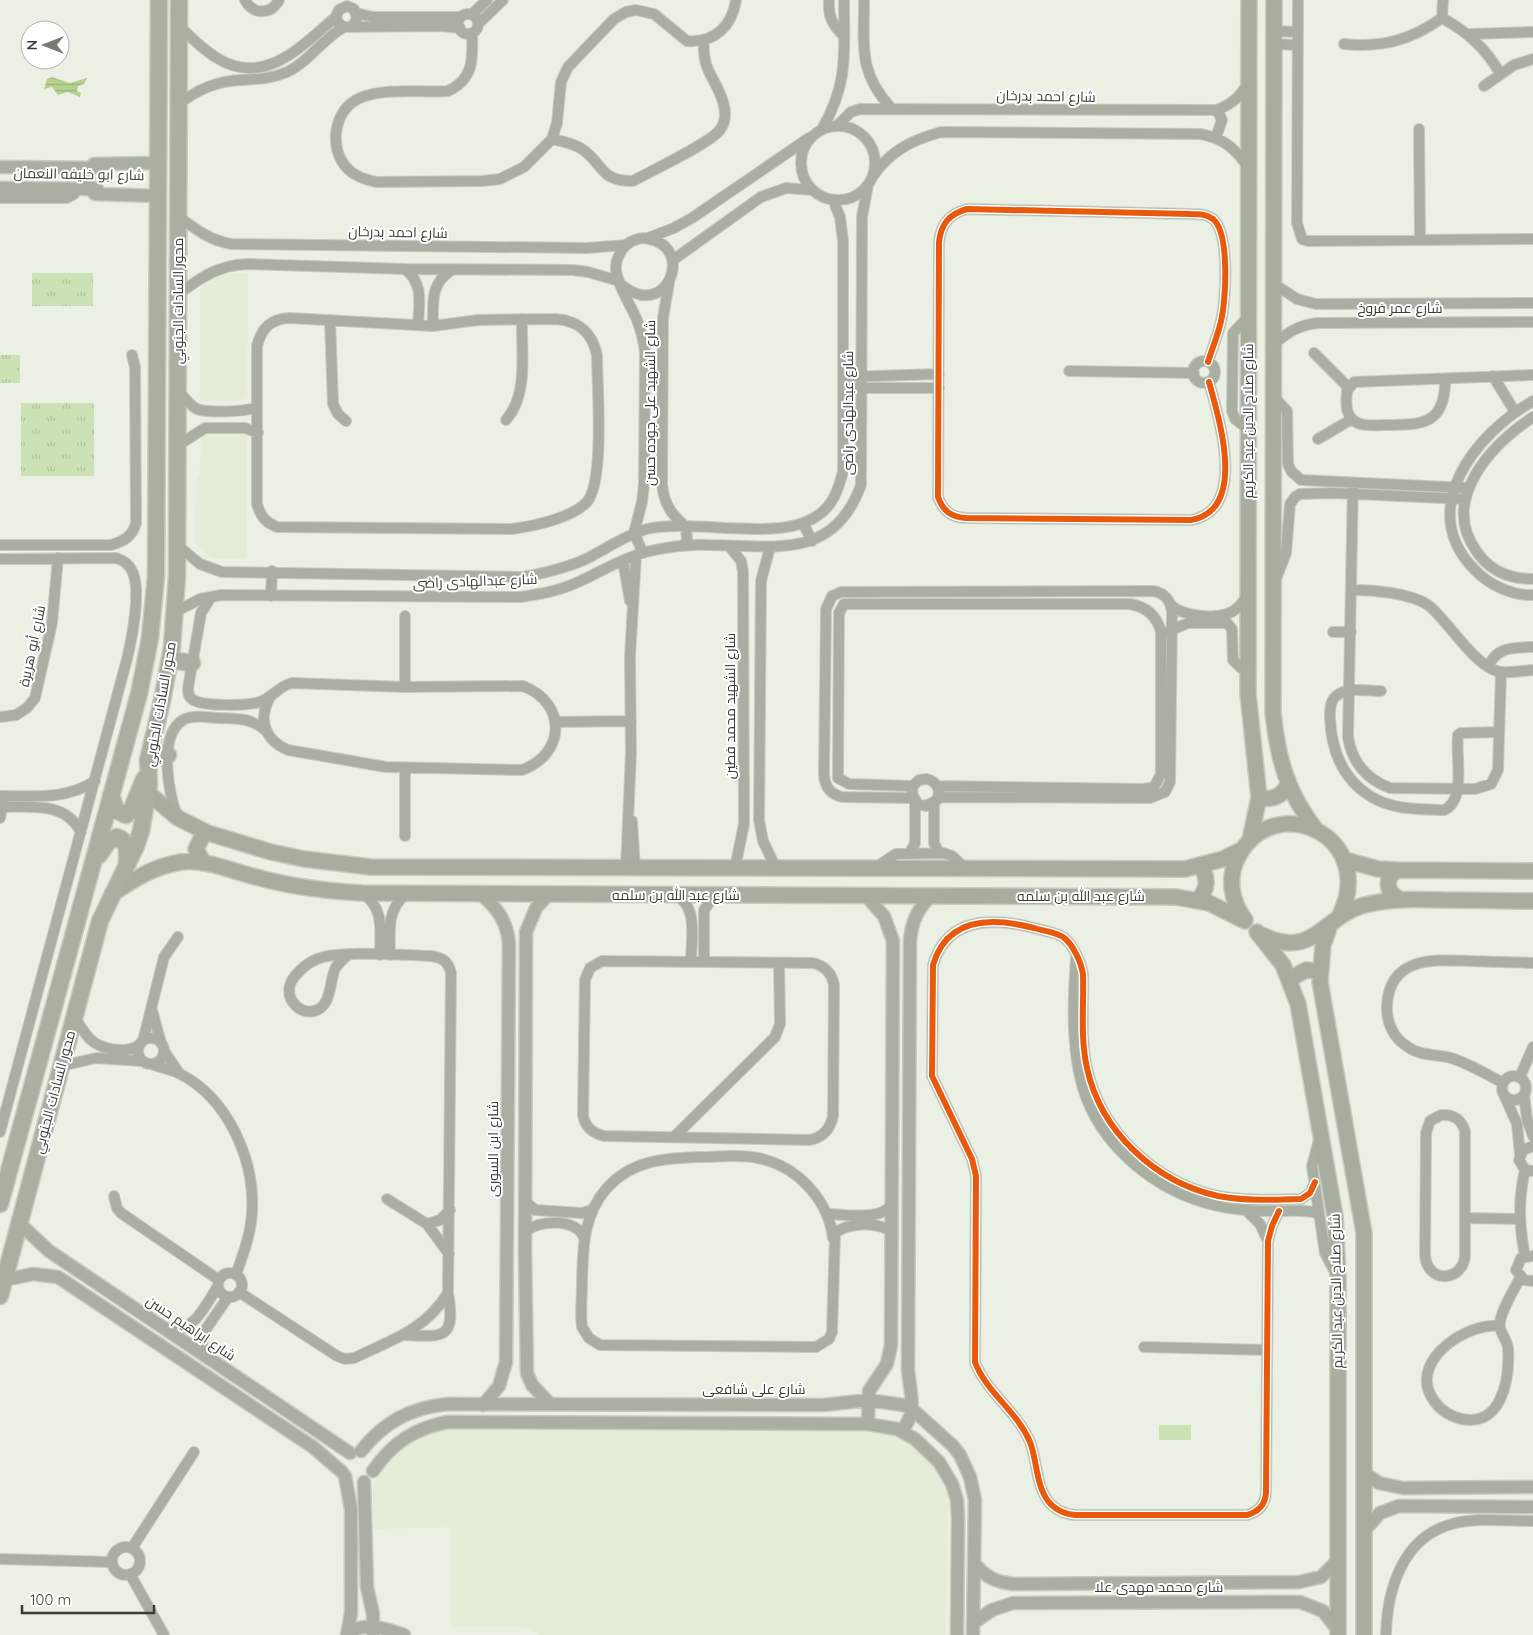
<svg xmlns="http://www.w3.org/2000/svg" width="1533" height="1635" viewBox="0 0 1533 1635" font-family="Quicksand,Cairo,sans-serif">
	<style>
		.built { fill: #e3edd8 }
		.grass { fill: url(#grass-tufts) }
		.pitch { fill: #cde2b4 }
		.water { fill: url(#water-rules) }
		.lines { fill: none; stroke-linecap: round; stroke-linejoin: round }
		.minor-casing { stroke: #c7cbc2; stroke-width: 12 }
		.tertiary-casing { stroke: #c7cbc2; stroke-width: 15 }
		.secondary-casing { stroke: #c7cbc2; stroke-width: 18 }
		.primary-casing { stroke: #c7cbc2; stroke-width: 19 }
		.minor { stroke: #a9afa2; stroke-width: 10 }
		.tertiary { stroke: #a9afa2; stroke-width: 12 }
		.secondary { stroke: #a7ad9f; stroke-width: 15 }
		.primary { stroke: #a9b0a1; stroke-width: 16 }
		.cycleway-casing { stroke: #fff; stroke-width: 9 }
		.cycleway { stroke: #e8590c; stroke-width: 6 }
		.labels { text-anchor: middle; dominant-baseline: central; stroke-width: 4; stroke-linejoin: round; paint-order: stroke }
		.street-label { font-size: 14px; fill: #393d35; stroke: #fff }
	</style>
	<defs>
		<pattern id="grass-tufts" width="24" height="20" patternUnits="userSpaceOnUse" patternTransform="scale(1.25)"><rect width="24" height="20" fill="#cde2b4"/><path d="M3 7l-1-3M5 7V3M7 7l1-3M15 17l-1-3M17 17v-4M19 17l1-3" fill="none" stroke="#b1c39b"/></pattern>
		<pattern id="water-rules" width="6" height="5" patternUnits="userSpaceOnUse" patternTransform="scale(1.25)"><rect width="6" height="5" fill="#b5d18f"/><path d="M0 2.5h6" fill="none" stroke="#9cb47c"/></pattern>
	</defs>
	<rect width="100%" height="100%" fill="#eaf0e4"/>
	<path class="built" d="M229 273H248L247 395 240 401H200V295L201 289 212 279Z
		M242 430 247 437V558L217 559 210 557 202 550 195 541 196 478 199 477 202 435Z
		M516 1428 869 1430 904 1437 930 1460 948 1496 946 1635H540L524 1627H451V1527L373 1529V1490L379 1469 393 1451 430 1430Z"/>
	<path class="grass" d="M32 273H93V306H32Z
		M0 355H20V383H0Z
		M21 403H94V476H21Z"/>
	<path class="pitch" d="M1159 1425H1191V1440H1159Z"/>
	<path class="water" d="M52 77 70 83 87 78 84 84 78 86 77 91 81 93 80 97 68 92 58 95 52 87 44 89 47 79Z"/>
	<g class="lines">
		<defs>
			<path id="minor" d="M245 0C253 15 271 15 279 0
				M829 0C828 16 832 25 844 36
				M864 0C864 46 858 72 891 108
				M1298 0 1297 223 1302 239 1308 241 1533 239
				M356 13 373 17H461
				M458 24a10 10 0 1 1 20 0a10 10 0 1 1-20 0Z
				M472 14 487 0
				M1442 18C1468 32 1485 48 1500 73
				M1442 18 1443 0
				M478 24 503 0
				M179 26C191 37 203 50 217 58 265 88 302 45 336 17
				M353 26 357 18 354 9 347 6 340 9C334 16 336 23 344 27L442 26 460 28
				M1274 31 1298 32
				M472 33C473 58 474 79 448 91 420 93 386 87 360 98 333 109 328 150 348 169 356 177 365 179 376 182L482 181 500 179 524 167 552 139 557 123 561 82 568 67 614 19 626 12 636 10 654 14 687 41C715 43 732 26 736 0
				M1469 34 1533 32
				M1274 44 1298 45
				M1344 44C1382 48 1411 40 1442 18
				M1484 86 1514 65 1533 59
				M178 105C197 89 217 81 241 80 258 79 271 79 287 72 309 62 322 39 344 27
				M838 125 851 112 860 109 1217 110C1232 104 1240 97 1248 83
				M801 163a37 37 0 1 1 74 0a37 37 0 1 1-74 0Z
				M822 129C849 83 844 51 844 0
				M1419 129 1420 240
				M1216 137 1222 120 1217 110
				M552 139C562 141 573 143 582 149 604 164 599 181 633 181 651 171 708 144 719 131 726 123 726 112 723 102 715 76 702 72 704 41
				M873 176C890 151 912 140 941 132L1200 134C1223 138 1235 148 1248 167
				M0 198H67L74 194 77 189
				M178 216C195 229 209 240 231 244L587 248 626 245
				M648 238 674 228 692 218 809 138
				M673 260 761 197 786 188 812 190
				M405 269C424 284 419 303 418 325
				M669 283 663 318 662 484C664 504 671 514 686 527L687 540 684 545
				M1274 284 1297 299 1316 304 1533 303
				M622 285C666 322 696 248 649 239 641 237 631 240 625 246 620 252 616 259 616 267 615 281 631 306 637 320 641 331 644 341 645 353L644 484 642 502 634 533 643 553
				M178 294C201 278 216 266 246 264L405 269 573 270 588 272 619 281
				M290 318 433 326 478 320 556 319C579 321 592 332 597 355 597 385 605 481 587 502 572 518 534 526 512 529L277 527C265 522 261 517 257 504V346C262 327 271 319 290 318Z
				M330 320 333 404 338 414 346 421
				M433 326C433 303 430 283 452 270
				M1274 344C1288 332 1299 325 1318 323L1533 322
				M1314 353 1348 387
				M1193 372a11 11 0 1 1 22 0a11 11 0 1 1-22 0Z
				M1208 362C1212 349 1218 335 1221 321 1226 301 1230 233 1213 219 1206 214 1199 214 1191 214L967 209C949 214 941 224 939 242L938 497C943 511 951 517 966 518L1191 520C1248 510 1219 419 1209 382
				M1069 371 1194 373
				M1493 376 1515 412
				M843 377 939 374
				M1445 379C1446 426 1420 425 1383 425 1373 425 1361 427 1353 420 1345 413 1346 401 1347 391L1354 382 1533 375
				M843 388H939
				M177 389C183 396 189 405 197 409 208 413 247 412 257 407
				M1274 397 1287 411 1288 464 1291 471 1301 480 1468 488
				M1533 401C1475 434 1415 510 1475 570 1489 585 1513 596 1533 595
				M1533 417C1491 445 1439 500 1477 552 1490 571 1510 579 1533 579
				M506 420C529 394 521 351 522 319
				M1247 428 1235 419 1232 411 1233 333 1248 317
				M1318 439 1352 419
				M177 446 205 428H245L258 433
				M1353 483 1348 737C1352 762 1366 779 1390 788L1475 789 1491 784 1498 770 1501 672
				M803 523 812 541
				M176 544 200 564 222 572 523 577C545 573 566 568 586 559 606 549 625 535 647 529 695 518 778 543 817 516 833 506 839 488 843 471V241L840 217 833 200
				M0 545H111C124 541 132 537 136 523L135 367 132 355
				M729 546 741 561 743 571 744 824 735 868
				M770 547 761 581 759 820 763 841 776 868
				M0 559 116 558C123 560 130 565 133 573 141 592 132 638 127 659L0 1132
				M623 561 630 601
				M1276 579 1286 553 1290 504 1295 497 1300 494 1334 493 1465 499
				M1353 590C1374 590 1410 593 1428 605 1449 621 1476 670 1502 672 1512 673 1523 671 1533 670
				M271 596 272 571
				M211 597 201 613 188 688C188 692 188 696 192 699 202 707 250 706 262 701 274 696 279 686 292 683L405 687 523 686C567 703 566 754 522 770L386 767 288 750C264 740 258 719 270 697
				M1171 605C1182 616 1213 619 1227 614 1236 611 1243 603 1247 595
				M175 612 200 599 222 595 521 597C540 594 558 591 576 583 599 573 622 558 646 552 667 547 689 544 710 545 774 546 834 560 861 485L862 217 868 185
				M405 616V687
				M1167 632 1188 623H1227L1232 629 1233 660 1241 668 1248 669
				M1333 632H1351
				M1488 667C1497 646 1513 648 1533 647
				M1381 691C1369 691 1350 687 1339 694 1330 699 1330 708 1330 717 1331 749 1342 778 1370 796 1392 810 1418 809 1444 810 1467 800 1455 756 1458 735L1461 733 1499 732
				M0 717 16 715 27 708 35 698 52 623 58 558
				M555 722 631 721
				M405 769V836
				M913 786 912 794 918 804 926 806 937 800C941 791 938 782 927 779L919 780 913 786 849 784 838 778 839 613 844 604H1130C1147 607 1157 616 1161 632V774L1154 787 1144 789 938 786
				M0 796C34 796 66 800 95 781
				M913 798 842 797C830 794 825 787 824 775L826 609 832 596 841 592 1153 591C1164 593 1170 599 1172 611L1170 782 1165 792 1150 798 938 797
				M934 803V843L939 853
				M0 807C30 807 65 801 81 832
				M177 815C168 793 158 735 183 720 193 714 210 718 221 718 239 719 251 718 265 730
				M0 818 3 802
				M632 821 635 868
				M910 853 915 843V801
				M626 868 631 753 630 657 636 555
				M875 868 896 854 943 853 952 856 966 869
				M362 893C385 908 380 931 380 955
				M675 895C699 906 691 940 691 962
				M390 955C390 933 386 911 405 895
				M1076 957C1073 999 1071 1045 1082 1085 1099 1146 1157 1193 1218 1206 1238 1211 1260 1211 1282 1211 1294 1211 1307 1209 1319 1214
				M602 961 813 963C825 966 832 973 834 985L833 1116C830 1130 822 1138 809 1140L604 1136C592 1133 585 1127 583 1115L585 980 590 968Z
				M704 962V910L715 895
				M152 1010 161 1043
				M74 1017C79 1024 84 1033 90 1039 101 1050 127 1054 139 1045
				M138 1051a13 13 0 1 1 26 0a13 13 0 1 1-26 0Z
				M143 1041 164 957 178 937
				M164 1051 179 1073
				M151 1064C160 1068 172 1069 180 1074 228 1098 255 1160 252 1212 251 1234 243 1254 236 1275
				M61 1066 96 1058 142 1061
				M1502 1088a12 12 0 1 1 24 0a12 12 0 1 1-24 0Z
				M1520 1077 1533 1047
				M1503 1083C1486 1074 1470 1064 1451 1058 1437 1054 1420 1056 1408 1047 1393 1038 1386 1022 1387 1005 1390 955 1436 960 1472 961 1492 962 1513 962 1533 963
				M1524 1095 1527 1119 1533 1136
				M1505 1097 1517 1124 1520 1154
				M1441 1115C1454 1114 1461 1119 1465 1131V1257C1460 1284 1426 1282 1425 1254L1426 1133 1430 1121Z
				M1320 1136 1312 1166 1325 1253 1336 1274
				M674 1137 775 1037 780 1024 779 963
				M1533 1146 1523 1150 1519 1160 1525 1170 1533 1171
				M1525 1170C1518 1200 1519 1226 1525 1256
				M114 1196 117 1208 121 1213 219 1280
				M387 1199 427 1224 449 1254
				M525 1201 535 1210 582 1213 592 1210
				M1246 1210 1260 1224 1268 1241
				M1279 1211 1272 1226 1268 1241 1266 1493C1265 1505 1258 1512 1247 1515H1075C1064 1514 1055 1510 1048 1501 1036 1485 1037 1460 1030 1442 1017 1411 986 1392 975 1362L976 1176 972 1159 932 1076 933 965C947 917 992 917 1034 928 1043 931 1055 932 1063 937 1073 944 1081 962 1083 974 1084 1005 1080 1037 1087 1068 1101 1132 1155 1182 1218 1196 1245 1201 1274 1200 1301 1199L1310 1193 1315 1182
				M828 1214C845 1214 883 1222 892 1203
				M1465 1218 1519 1219
				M427 1224 440 1220 450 1210
				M525 1233C536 1219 578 1218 584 1238
				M833 1238C828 1199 797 1166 758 1158 739 1154 719 1157 701 1157 665 1158 632 1160 607 1188 582 1216 583 1250 582 1285 582 1299 580 1313 582 1327L589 1338 600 1345 816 1347 829 1339 832 1332 835 1234C845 1222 882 1221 892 1233
				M1533 1256 1521 1258 1516 1270 1524 1280 1533 1281
				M218 1285a12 12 0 1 1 24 0a12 12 0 1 1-24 0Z
				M239 1292 337 1356 345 1359 354 1358C392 1340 425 1330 448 1293L451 973C448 961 443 958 431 956 405 955 338 950 317 959 307 963 293 975 290 985 286 1000 299 1014 314 1011 332 1007 329 982 335 969 338 963 343 959 348 955
				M1500 1326C1468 1322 1413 1358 1430 1394 1435 1404 1444 1413 1455 1417 1501 1433 1510 1380 1508 1348 1507 1340 1501 1334 1500 1327 1498 1315 1515 1288 1520 1278
				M169 1331C195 1331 205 1306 218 1286
				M405 1335C444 1337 456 1339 448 1293
				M1144 1347 1267 1350
				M200 1352 206 1329 228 1297
				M112 1561a14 14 0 1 1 28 0a14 14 0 1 1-28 0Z
				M132 1548 194 1452
				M0 1559 112 1562
				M130 1574 164 1635
				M1386 1635C1387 1589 1403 1537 1452 1524 1477 1517 1507 1521 1533 1521"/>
			<path id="tertiary" d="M158 163 94 164C86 170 87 188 95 194L158 196
				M0 167 98 168
				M0 188 97 189
				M482 895C498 909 507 922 509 943L506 1362 499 1386 483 1405
				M548 895 536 908 526 932 525 1253 527 1373 532 1385 550 1404
				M866 896 884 916 893 941 891 1345 887 1364 869 1391 868 1424
				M19 1223 49 1251 350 1453
				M4 1280 33 1274 58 1277 313 1447 342 1472
				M901 1431C919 1413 909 1390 908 1368L910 940C912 921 918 908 931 896
				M361 1451C384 1422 410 1408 447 1404L824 1405 868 1400 903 1405 912 1409 953 1446 960 1455 970 1477 975 1500 973 1635
				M373 1471C392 1443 415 1428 448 1422L868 1424 897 1429 915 1439 939 1462 952 1484 957 1500 958 1518 957 1635
				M1364 1473 1379 1483 1403 1488 1533 1487
				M345 1476 351 1509V1613L347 1635
				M364 1482 367 1587 373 1614V1635
				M1364 1531 1380 1513 1399 1506 1533 1507
				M974 1563C985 1577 996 1582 1013 1584L1299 1582 1321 1577 1338 1560
				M973 1623 992 1610 1013 1603 1300 1602 1323 1611 1338 1630
				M348 1633C365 1621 387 1629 404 1635"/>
			<path id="secondary" d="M1249 0 1248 694 1259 797 1250 840
				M1274 0 1273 713C1278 760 1287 792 1316 830
				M148 793 178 818 208 833 271 852 304 859 371 867 1185 869 1223 859 1241 850
				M1259 797C1272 801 1283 796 1288 784
				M1345 860 1378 869 1397 870 1533 871
				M203 862 196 849 202 837 208 833
				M1397 870C1384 878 1386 893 1400 899
				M112 894C134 879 155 866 181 862 207 859 231 871 256 877 291 887 326 891 362 893L1176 897 1209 903 1245 921
				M1197 900C1208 891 1209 877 1200 866
				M1245 920C1232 902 1227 880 1237 859 1273 786 1380 837 1339 917
				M1329 928 1323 945 1320 982 1364 1233V1635
				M1257 932 1283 965 1298 1004 1335 1216 1338 1276V1635
				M1262 935C1312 960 1323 918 1361 906 1389 898 1416 899 1445 900 1474 900 1504 901 1533 901
				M1290 979 1306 970 1320 971"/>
			<path id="primary" d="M170 660 192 663
				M151 751 168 755
				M111 795 116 810 126 815 131 811 144 779
				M99 855 108 842 117 837C129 841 127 853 127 864
				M0 1204 139 694 150 638 156 576 159 0
				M0 1296 100 921 136 846 141 831 149 785 148 760 162 701 172 647 177 576 179 0"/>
		</defs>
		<use href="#minor" class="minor-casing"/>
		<use href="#tertiary" class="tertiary-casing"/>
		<use href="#secondary" class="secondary-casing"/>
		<use href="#primary" class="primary-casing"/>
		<use href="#minor" class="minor"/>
		<use href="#tertiary" class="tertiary"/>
		<use href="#secondary" class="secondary"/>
		<use href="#primary" class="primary"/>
		<defs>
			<path id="cycleway" d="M1208 362C1212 349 1218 335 1221 321 1226 301 1230 233 1213 219 1206 214 1199 214 1191 214L967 209C949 214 941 224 939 242L938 497C943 511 951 517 966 518L1191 520C1248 510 1219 419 1209 382
				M1279 1211 1272 1226 1268 1241 1266 1493C1265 1505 1258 1512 1247 1515H1075C1064 1514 1055 1510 1048 1501 1036 1485 1037 1460 1030 1442 1017 1411 986 1392 975 1362L976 1176 972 1159 932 1076 933 965C947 917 992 917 1034 928 1043 931 1055 932 1063 937 1073 944 1081 962 1083 974 1084 1005 1080 1037 1087 1068 1101 1132 1155 1182 1218 1196 1245 1201 1274 1200 1301 1199L1310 1193 1315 1182"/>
		</defs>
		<use href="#cycleway" class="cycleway-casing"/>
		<use href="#cycleway" class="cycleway"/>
	</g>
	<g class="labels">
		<g class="street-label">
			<text transform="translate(1046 96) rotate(1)">شارع احمد بدرخان</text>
			<text transform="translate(79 174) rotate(1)">شارع ابو خليفه النعمان</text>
			<text transform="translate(398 232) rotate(1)">شارع احمد بدرخان</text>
			<text transform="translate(178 301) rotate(-90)">محور السادات الجنوبي</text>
			<text x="1400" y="308">شارع عمر فروخ</text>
			<text transform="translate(650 403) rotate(-90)">شارع الشهيد على جوده حسن</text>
			<text transform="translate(848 413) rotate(-90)">شارع عبدالهادى راضى</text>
			<text transform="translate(1248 421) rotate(-90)">شارع صلاح الدين عبد الكريم</text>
			<text transform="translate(475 581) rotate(-2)">شارع عبدالهادى راضى</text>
			<text transform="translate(32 646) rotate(-78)">شارع أبو هريرة</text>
			<text transform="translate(160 704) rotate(-80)">محور السادات الجنوبي</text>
			<text transform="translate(730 706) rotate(-90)">شارع الشهيد محمد فطين</text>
			<text x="676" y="895">شارع عبد الله بن سلمه</text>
			<text x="1081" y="896">شارع عبد الله بن سلمه</text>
			<text transform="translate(54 1092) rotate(-75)">محور السادات الجنوبي</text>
			<text transform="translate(493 1149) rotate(-90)">شارع ابن السورى</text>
			<text transform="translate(1336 1291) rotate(-91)">شارع صلاح الدين عبد الكريم</text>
			<text transform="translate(191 1328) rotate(34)">شارع ابراهيم حسن</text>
			<text x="754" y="1389">شارع على شافعى</text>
			<text x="1159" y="1587">شارع محمد مهدى علا</text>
		</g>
	</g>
	<g transform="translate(45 45) rotate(270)"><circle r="24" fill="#ffffff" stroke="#b0b1ae"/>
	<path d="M0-4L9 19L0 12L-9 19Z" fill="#777c72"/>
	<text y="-8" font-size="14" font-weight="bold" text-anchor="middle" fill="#393d35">N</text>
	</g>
	<path d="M22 1605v8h132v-8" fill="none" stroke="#393d35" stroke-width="2.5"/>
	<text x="30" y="1605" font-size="15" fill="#393d35" stroke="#ffffff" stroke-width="4" paint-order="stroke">100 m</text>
</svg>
